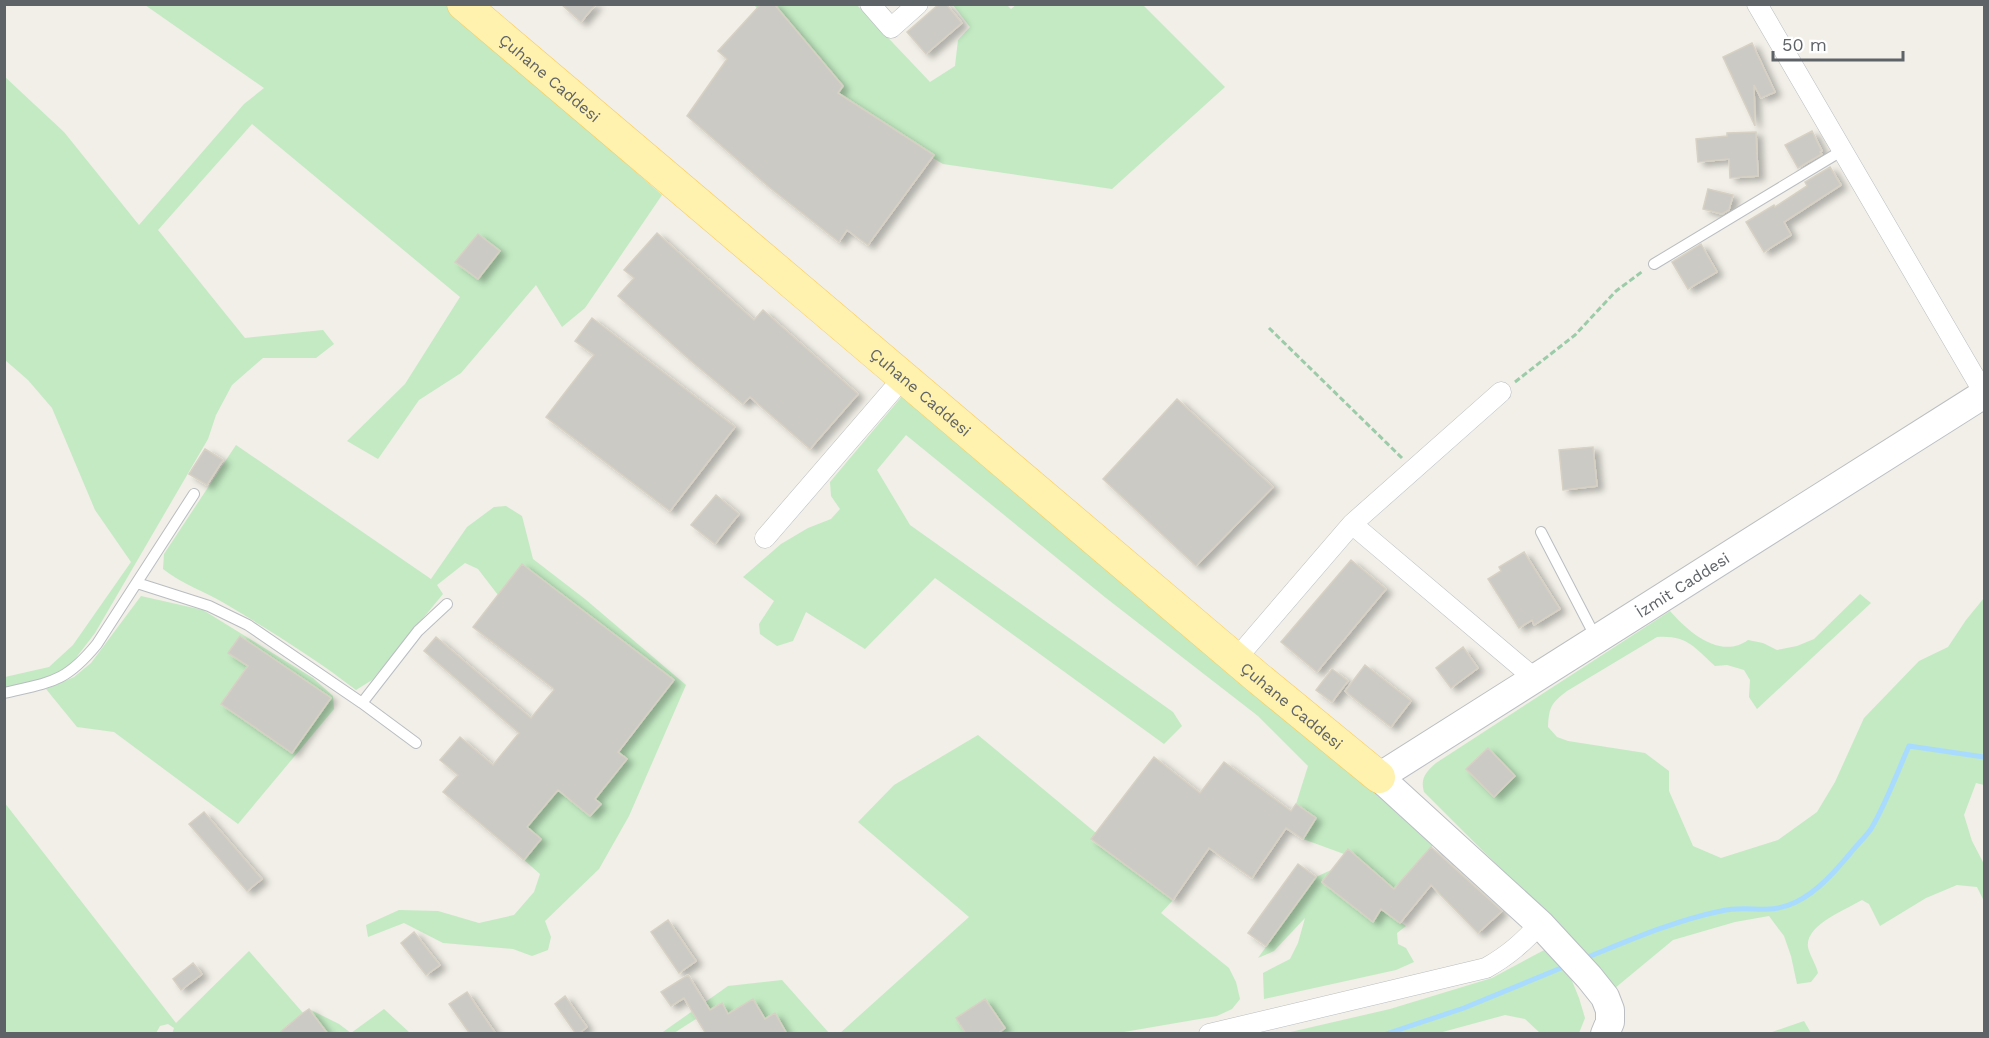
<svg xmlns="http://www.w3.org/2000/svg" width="1989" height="1038" viewBox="0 0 1989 1038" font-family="'Work Sans',sans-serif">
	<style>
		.green { fill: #c3eac3 }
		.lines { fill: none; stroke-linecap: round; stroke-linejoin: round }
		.stream { stroke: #a9dbff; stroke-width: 5 }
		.building { fill: #cccac4; stroke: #d7d1c5; stroke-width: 1.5; filter: url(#shadow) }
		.lane-casing { stroke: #b9bdc1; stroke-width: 12 }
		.street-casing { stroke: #b9bdc1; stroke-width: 21 }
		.secondary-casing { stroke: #babec3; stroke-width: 30 }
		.primary-casing { stroke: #faca58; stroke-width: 33 }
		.path { stroke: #9bcba8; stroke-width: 3; stroke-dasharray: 6 3; stroke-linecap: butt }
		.lane { stroke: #fff; stroke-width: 10 }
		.street { stroke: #fff; stroke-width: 20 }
		.secondary { stroke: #fff; stroke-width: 28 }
		.primary { stroke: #fff1ae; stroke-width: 32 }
		.labels { text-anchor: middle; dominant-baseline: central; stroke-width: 4.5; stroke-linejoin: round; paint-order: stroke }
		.street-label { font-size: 16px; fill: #5e6368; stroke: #fff }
	</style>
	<defs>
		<filter id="shadow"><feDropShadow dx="6" dy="4" stdDeviation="3" flood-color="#0004"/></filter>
	</defs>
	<rect width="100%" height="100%" fill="#f1efe7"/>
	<path class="green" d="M1017 4 1143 5 1225 87 1112 189 943 164 861 115 754 5H857L930 82 955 66 958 40 970 27 953 5H1007L1011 9Z
		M145 5H446L662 195 585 308 562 327 536 285 461 373 419 400 378 459 347 441 405 384 460 297 252 124 158 230 245 338 323 330 334 344 316 358H263L232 385 216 415 208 439 95 633 72 663 53 676 5 688V677L49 667 73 645 131 562 95 510 52 408 28 380 5 360 4 76 64 132 139 225 244 104 264 88Z
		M903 395 1271 704C1295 728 1319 753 1350 767L1435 843 1394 889 1348 849 1344 854 1303 839 1316 818 1296 804 1308 766 1258 716 1106 598 906 435 877 470 910 525 1173 712 1182 726 1164 744 935 578 865 649 806 612 793 641 777 646 760 634 759 624 774 601 743 577 781 544 808 528 831 519 840 509 831 496 830 482Z
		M236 445 431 579 467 527 494 507 506 506 522 516 533 559 585 599 686 685 629 816 599 869 545 921 551 937 548 950 532 956 513 949 443 943 404 923 368 937 366 925 399 910 438 911 479 923 514 915 534 892 540 874 524 860 541 839 527 827 507 748 591 816 601 804 594 799 619 753 673 681 522 564 498 595 478 569 465 563 437 585 443 594 372 680 356 690C315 658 269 630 224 603 204 591 182 584 163 569L164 554Z
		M1860 594 1871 603 1757 709 1749 697 1750 680 1744 670 1727 665 1715 666C1694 647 1687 635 1657 637L1567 691C1551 703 1549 707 1548 727L1557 737 1568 741 1645 753 1669 771V791L1693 846 1721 858 1778 840 1817 812 1835 782 1864 718 1919 661 1948 647 1966 620 1984 598V785L1976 783 1964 815 1972 841 1984 864V901L1977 887 1957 885 1926 898 1880 926 1869 904 1862 900C1845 910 1805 925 1808 947 1809 954 1816 964 1818 973L1811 982 1797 984 1791 956 1784 936 1769 916 1735 922 1673 940 1615 988 1513 881 1424 792C1420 778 1426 772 1436 763L1670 611C1688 632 1721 660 1748 640L1763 643 1777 650 1797 646 1814 639Z
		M141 596 203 610 313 678 333 696 334 709 238 824 114 732 77 727 46 689 74 677 91 663Z
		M978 735 1096 833 1091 840 1173 900 1161 913 1229 968 1236 982 1240 999 1232 1009 1217 1016 1118 1033 839 1034 969 917 858 822 894 785Z
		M4 802 176 1023 249 951 303 1013 309 1009 339 1024 351 1033 384 1009 410 1033 172 1034 174 1028 168 1024 160 1026 156 1033H5Z
		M1331 870 1329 888 1373 922 1381 909 1406 926 1397 933 1398 944 1406 948 1414 962 1396 970 1264 999 1263 973 1290 959 1298 943 1305 918 1274 951 1258 958 1316 877Z
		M1548 948 1570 976 1579 998 1585 1018 1579 1033H1540L1525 1019 1505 1015 1439 1033 1282 1034 1390 1009 1492 978Z
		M782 980 829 1033H740L721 1003 674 1033 660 1034 728 986Z
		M1804 1021 1811 1033H1769Z"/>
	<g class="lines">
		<path class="stream" d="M1583 959C1628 941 1673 921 1721 911 1750 904 1768 916 1796 902 1820 890 1837 869 1853 850 1859 843 1866 836 1871 829 1886 804 1897 773 1909 746L1984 757
			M1386 1034 1464 1008 1566 966"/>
	</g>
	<path class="building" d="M561 4H596L581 22Z
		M761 4H774L843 86 838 93 934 155 868 245 847 230 839 242 769 187 687 116 727 59 718 51Z
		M939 4H946L962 23 926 54 907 32Z
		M1752 43 1775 92 1761 98 1754 85 1755 126 1723 57Z
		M1812 131 1822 151 1820 152 1822 154 1798 168 1785 145Z
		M1756 132 1758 176 1730 178 1729 159 1698 162 1696 139 1727 136V133Z
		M1830 167 1841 185 1784 222 1791 235 1764 252 1746 222 1774 205 1775 207 1807 186 1805 182Z
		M1708 189 1733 195 1729 210 1722 214 1703 209Z
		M657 233 754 320 763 310 858 394 810 449 750 397 743 404 691 361 618 296 634 278 624 270Z
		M478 234 500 251 478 279 455 262Z
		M1701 244 1717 272 1688 289 1672 262Z
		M592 318 735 427 670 511 546 417 594 355 575 341Z
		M1177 399 1273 487 1196 566 1103 479Z
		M1593 447 1597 486 1563 490 1559 450Z
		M205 449 223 460 207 485 189 474Z
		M716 495 739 514 715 544 691 525Z
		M1524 552 1560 609 1534 625 1532 620 1519 628 1488 579 1501 571 1499 567Z
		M1351 560 1386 589 1317 672 1281 642Z
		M522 564 674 680 618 752 627 759 595 799 601 804 590 816 558 790 527 827 541 839 524 860 443 792 458 775 440 760 460 737 493 765 519 733 424 651 436 637 531 718 554 690 553 688 473 627Z
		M240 636 331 698 292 753 221 704 248 666 228 653Z
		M1463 647 1478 668 1451 688 1436 668Z
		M1365 665 1411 701 1391 727 1345 691Z
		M1332 669 1348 681 1332 702 1316 690Z
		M1488 748 1515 776 1494 797 1466 769Z
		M1154 757 1200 793 1224 762 1291 811 1296 804 1316 818 1303 839 1286 828 1252 878 1209 848 1173 900 1091 839Z
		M204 812 262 879 247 891 189 824Z
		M1431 847 1502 911 1478 933 1431 885 1400 923 1381 909 1373 922 1322 882 1348 849 1394 889Z
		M1298 864 1316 877 1266 946 1248 933Z
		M668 920 696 961 679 973 651 932Z
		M414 932 440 965 426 975 401 943Z
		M193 963 202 974 181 990 173 979Z
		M688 975 710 1010 722 1003 728 1014 753 999 765 1019 775 1013 787 1034H706L684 998 671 1006 661 992Z
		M467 992 496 1034H470L449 1004Z
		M565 996 587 1027 578 1034H576L555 1004Z
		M985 999 1005 1028 997 1034H966L956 1018Z
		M309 1009 328 1034H278L303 1013Z"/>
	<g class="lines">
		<defs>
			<path id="lane" d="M1654 264 1843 150
				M1541 532 1596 638
				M137 583 209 606 248 625 362 703 416 743
				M4 693C51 682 65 683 97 644L194 494
				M362 703 418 631 447 604"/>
			<path id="street" d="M870 4 891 28 918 4
				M1757 4 1984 393
				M1352 524 1534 678
				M765 538 903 378
				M1236 659 1352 524 1501 392
				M1209 1034 1486 968C1509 955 1522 943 1540 924"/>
			<g id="secondary">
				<path id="s1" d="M1605 1034 1610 1022V1010L1605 997 1589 977 1540 924 1379 777 1984 394"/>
			</g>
			<g id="primary">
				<path id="s2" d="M463 4 1257 677 1379 777"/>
			</g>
		</defs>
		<use href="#lane" class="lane-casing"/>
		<use href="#street" class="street-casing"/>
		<use href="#secondary" class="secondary-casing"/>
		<use href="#primary" class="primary-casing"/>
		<path class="path" d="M1269 328 1402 458
			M1515 382 1575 335 1616 291 1643 271"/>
		<use href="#lane" class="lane"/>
		<use href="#street" class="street"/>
		<use href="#secondary" class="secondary"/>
		<use href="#primary" class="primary"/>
	</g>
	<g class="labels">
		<g class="street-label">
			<text stroke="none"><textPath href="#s2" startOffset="114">Çuhane Caddesi</textPath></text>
			<text stroke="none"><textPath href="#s2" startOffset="600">Çuhane Caddesi</textPath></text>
			<text stroke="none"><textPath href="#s1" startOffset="714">İzmit Caddesi</textPath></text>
			<text stroke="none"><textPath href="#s2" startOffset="1086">Çuhane Caddesi</textPath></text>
		</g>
	</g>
	<rect width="1989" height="1038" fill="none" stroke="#5e6368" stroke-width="12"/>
	<path d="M1773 51v9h130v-9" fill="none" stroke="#5e6368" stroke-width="3"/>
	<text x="1782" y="51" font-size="18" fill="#5e6368" stroke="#ffffff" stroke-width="4.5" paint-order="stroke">50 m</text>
</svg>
